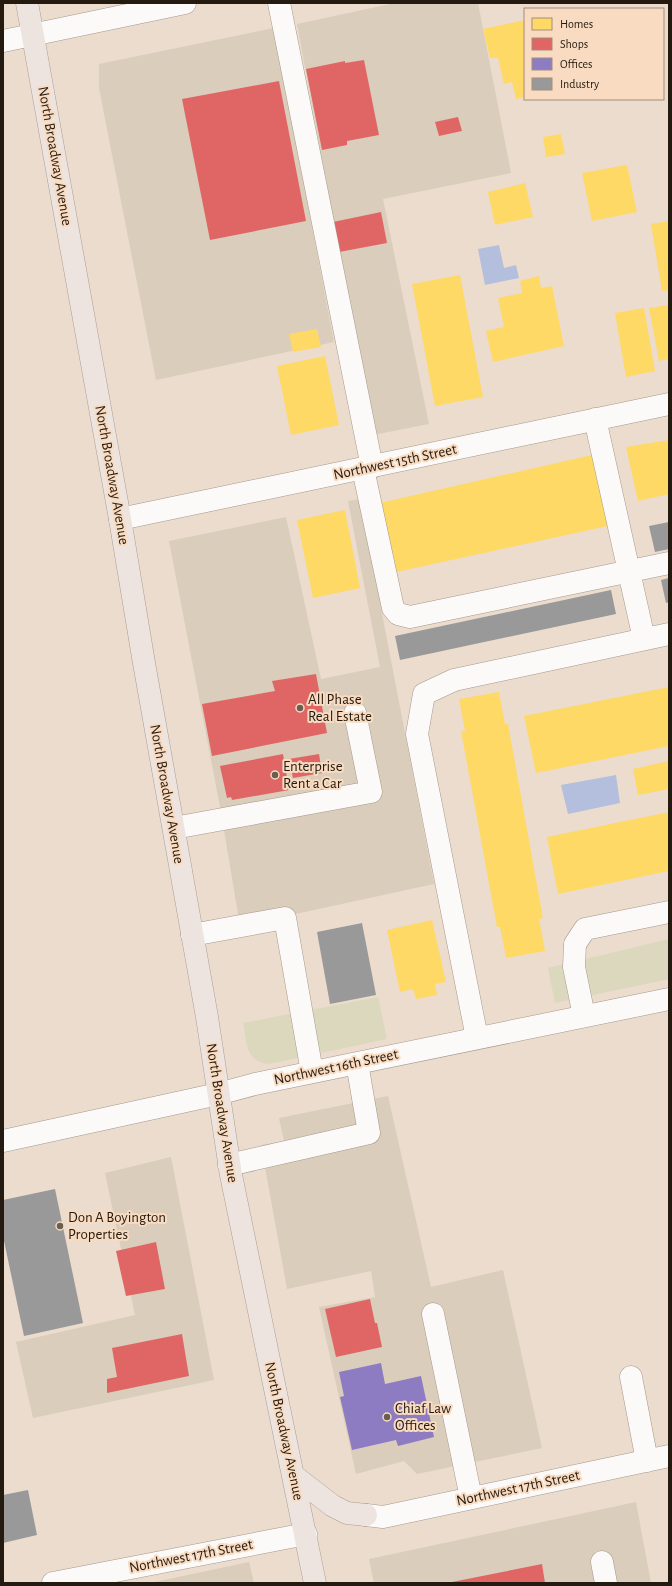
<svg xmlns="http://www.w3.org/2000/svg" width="672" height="1586" viewBox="0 0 672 1586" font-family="'Alegreya Sans',sans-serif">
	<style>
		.commercial { fill: #dacdbb }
		.green { fill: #dcd8bd }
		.water { fill: #b3bfdc }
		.homes { fill: #ffd966 }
		.shops { fill: #e06666 }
		.offices { fill: #8e7cc3 }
		.industry { fill: #999 }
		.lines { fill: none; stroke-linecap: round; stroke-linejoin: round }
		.minor-casing { stroke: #a4988d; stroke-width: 23 }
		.major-casing { stroke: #af9c92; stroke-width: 23 }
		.minor { stroke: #fcfaf8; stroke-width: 22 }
		.major { stroke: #ede4e0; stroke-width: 22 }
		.poi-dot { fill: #6a5e52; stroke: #f8dbc0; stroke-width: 1.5 }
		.labels { text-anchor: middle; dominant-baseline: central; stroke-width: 4; stroke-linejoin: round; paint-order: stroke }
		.street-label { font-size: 15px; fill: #241a10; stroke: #f8dbc0 }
		.poi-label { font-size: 15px; fill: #241a10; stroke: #f8dbc0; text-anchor: start }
	</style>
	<rect width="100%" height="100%" fill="#ebdccd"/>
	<path class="commercial" d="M395 3H478L511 173 383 199 429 424 373 435 297 24Z
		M274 28 334 342 156 380 99 88V64Z
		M360 499 434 884 240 926 221 812 169 541 286 517 321 679 380 667 348 501Z
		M388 1096 431 1287 503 1270 542 1448 417 1474 404 1461 356 1474 319 1307 375 1297 371 1271 287 1289 261 1145 284 1141 279 1118Z
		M171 1157 214 1380 33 1418 16 1342 135 1315 105 1173Z
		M636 1502 651 1583H374L369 1559Z
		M249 1562 254 1583H150Z"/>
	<path class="green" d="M669 939V979L555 1003 548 968Z
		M378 997 387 1039 269 1064C245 1062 247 1042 243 1023Z"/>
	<path class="water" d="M499 245 504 268 516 265 519 278 485 285 478 249Z
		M616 775 620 803 568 814 561 785Z"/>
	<path class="homes" d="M525 20V97L516 99 512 82 504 84 498 58H490L483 29Z
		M561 134 565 154 546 157 543 137Z
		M627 165 637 212 592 221 582 173Z
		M525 183 533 217 495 225 488 192Z
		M669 221V290L662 291 651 224Z
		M460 275 483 397 435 406 412 284Z
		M539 276 541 288 552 286 564 346 493 362 486 331 504 327 498 298 522 293 520 281Z
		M669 305V359L659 361 649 308Z
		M644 308 655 371 626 377 615 313Z
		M317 329 321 347 293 352 289 334Z
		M325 356 339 425 291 435 277 366Z
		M669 440V494L638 501 626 447Z
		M592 455 608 526 392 573 375 504Z
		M345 510 360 588 313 598 297 520Z
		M669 687V746L536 773 524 716Z
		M499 692 505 724H508L543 918 539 919 545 951 506 958 500 927H497L461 731H465L459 699Z
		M669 761V789L638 795 633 769Z
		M669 812V871L558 894 547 837Z
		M432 920 446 982 435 984 437 995 416 999 413 989 400 992 387 930Z"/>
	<path class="shops" d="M364 60 379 135 347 141V145L322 150 306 69 345 61V63Z
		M279 81 306 221 210 240 182 99Z
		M458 117 462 131 439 136 435 122Z
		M381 212 387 243 339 252 333 222Z
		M316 674 327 733 212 756 202 704 275 691 272 681Z
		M283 754 289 790 232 800 231 797 227 798 220 766Z
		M319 754 322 773 293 778 289 759Z
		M156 1242 165 1289 126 1296 116 1251Z
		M370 1299 375 1323H377L382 1347 336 1357 325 1309Z
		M182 1334 189 1376 107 1393V1379L117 1377 112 1348Z
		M542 1564 545 1583H452V1582Z"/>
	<path class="offices" d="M381 1363 385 1384 421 1376 434 1437 398 1446 396 1440 352 1450 340 1397 344 1396 339 1372Z"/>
	<path class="industry" d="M669 522V549L655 552 649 526Z
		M669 578V602L666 603 661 580Z
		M611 590 616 614 400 660 395 636Z
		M362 923 376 995 330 1004 317 932Z
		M55 1189 83 1323 24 1336 3 1236V1200Z
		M28 1490 37 1535 3 1543V1495Z"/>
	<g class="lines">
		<defs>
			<path id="minor" d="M279 3 372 467
				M3 41 185 3
				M595 419 644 639
				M363 469 393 608 398 614 410 617 669 563
				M120 519 669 404
				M174 828 371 792 355 713
				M192 935 285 918 312 1072
				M584 1016 574 967 575 944 585 929 669 912
				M477 1038 417 734 424 694 454 680 669 634
				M3 1141 218 1094 255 1084 669 999
				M229 1165 369 1133 357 1063
				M433 1314 471 1498
				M631 1377 647 1461
				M366 1515 383 1517 669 1456
				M602 1562 606 1583
				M53 1583 306 1534"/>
			<path id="major" d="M27 3 120 519 144 663 207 1017 231 1175 315 1583
				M294 1476 333 1506 347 1513 366 1515"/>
		</defs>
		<use href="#minor" class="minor-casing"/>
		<use href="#major" class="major-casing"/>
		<use href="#minor" class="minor"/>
		<use href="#major" class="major"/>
	</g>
	<g class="poi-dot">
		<circle cx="300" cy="708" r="4"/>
		<circle cx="275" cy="775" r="4"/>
		<circle cx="60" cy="1226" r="4"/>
		<circle cx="387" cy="1417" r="4"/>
	</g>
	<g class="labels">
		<g class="street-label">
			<text transform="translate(55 156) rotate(80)">North Broadway Avenue</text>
			<text transform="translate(395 462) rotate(-12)">Northwest 15th Street</text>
			<text transform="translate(112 475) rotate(80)">North Broadway Avenue</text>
			<text transform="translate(167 794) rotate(80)">North Broadway Avenue</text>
			<text transform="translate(336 1067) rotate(-12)">Northwest 16th Street</text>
			<text transform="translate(222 1113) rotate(81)">North Broadway Avenue</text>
			<text transform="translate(284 1431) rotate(78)">North Broadway Avenue</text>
			<text transform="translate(518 1488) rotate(-12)">Northwest 17th Street</text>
			<text transform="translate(191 1556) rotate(-11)">Northwest 17th Street</text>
		</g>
		<g class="poi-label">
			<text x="308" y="699">All Phase<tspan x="308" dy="17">Real Estate</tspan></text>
			<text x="283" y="766">Enterprise<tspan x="283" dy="17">Rent a Car</tspan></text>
			<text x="68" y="1217">Don A Boyington<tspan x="68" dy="17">Properties</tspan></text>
			<text x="395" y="1408">Chiaf Law<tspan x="395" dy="17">Offices</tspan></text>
		</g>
	</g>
	<rect width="672" height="1586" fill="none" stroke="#241a10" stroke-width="8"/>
	<rect x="524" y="8" width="140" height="92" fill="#f8dbc0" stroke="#a38e7a"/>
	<rect x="532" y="18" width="20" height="12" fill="#ffd966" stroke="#a38e7a"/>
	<text x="560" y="28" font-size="12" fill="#241a10">Homes</text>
	<rect x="532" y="38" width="20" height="12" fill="#e06666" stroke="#a38e7a"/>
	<text x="560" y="48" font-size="12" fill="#241a10">Shops</text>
	<rect x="532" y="58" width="20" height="12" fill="#8e7cc3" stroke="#a38e7a"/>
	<text x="560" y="68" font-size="12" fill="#241a10">Offices</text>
	<rect x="532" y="78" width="20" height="12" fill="#999999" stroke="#a38e7a"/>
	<text x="560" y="88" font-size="12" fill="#241a10">Industry</text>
</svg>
